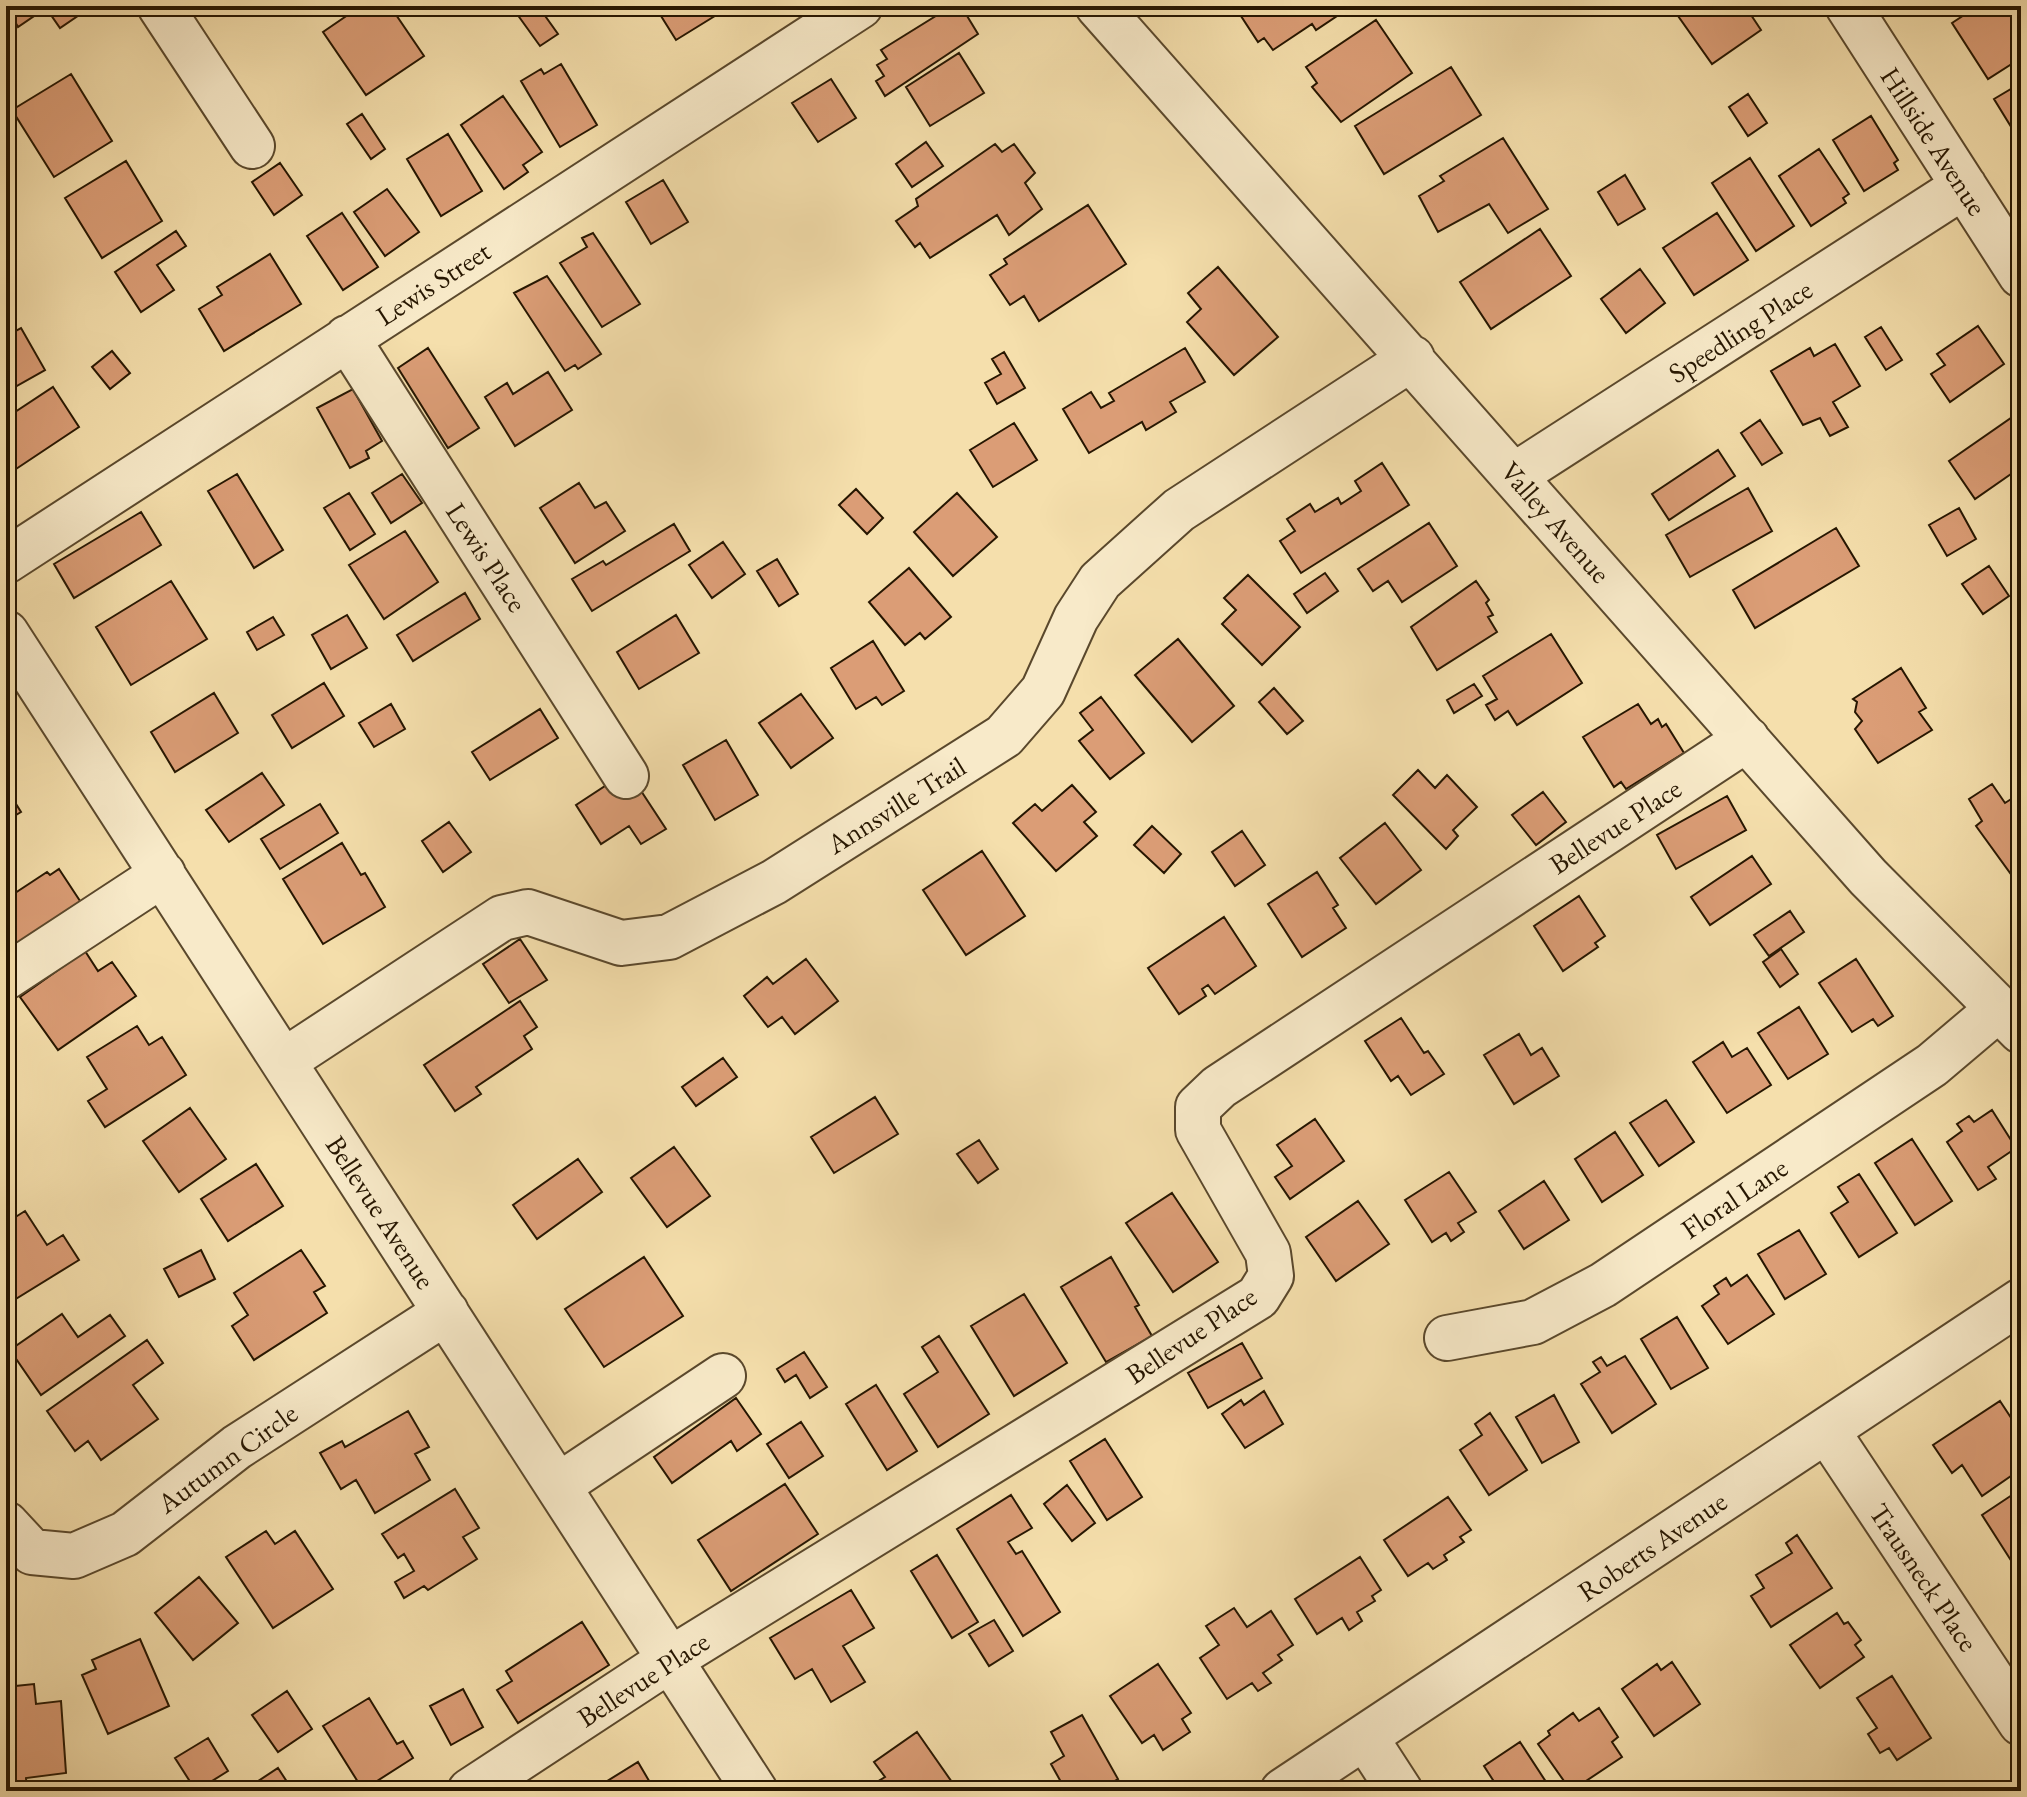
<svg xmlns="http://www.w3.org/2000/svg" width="2027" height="1797" viewBox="0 0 2027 1797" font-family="'EB Garamond',serif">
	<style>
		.building { fill: #db9d76; stroke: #261601; stroke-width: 2 }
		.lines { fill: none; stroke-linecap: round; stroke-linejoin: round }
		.minor-casing { stroke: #5a482c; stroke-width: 48 }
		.minor { stroke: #f8eac9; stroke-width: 44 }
		.labels { text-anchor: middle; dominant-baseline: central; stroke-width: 6; stroke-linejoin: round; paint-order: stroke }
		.street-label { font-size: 28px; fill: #261601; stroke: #f8eac9 }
	</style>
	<rect width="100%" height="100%" fill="#f5dfac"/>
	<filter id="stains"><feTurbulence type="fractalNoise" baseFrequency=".0025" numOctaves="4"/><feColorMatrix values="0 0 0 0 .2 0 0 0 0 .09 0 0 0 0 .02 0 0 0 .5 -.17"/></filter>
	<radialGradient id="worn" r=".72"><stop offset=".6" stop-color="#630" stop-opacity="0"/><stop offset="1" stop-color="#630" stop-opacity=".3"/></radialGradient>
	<path class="building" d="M6 6H86L88 9 60 28 46 8 18 27Z
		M361 6H390L424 56 366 95 323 32Z
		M528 6H538L558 34 540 46 517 14Z
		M659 6H731L676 40 656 8Z
		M952 6H961L978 34 885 96 876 81 884 76 877 65 887 59 881 50Z
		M1243 6H1352L1316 30 1312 24 1273 50 1264 38 1258 42 1239 13 1245 9Z
		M1671 6H1745L1761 30 1712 64Z
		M1978 6H2021V58L1988 79 1952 23Z
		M1376 20 1412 73 1341 122 1312 87 1317 83 1306 67Z
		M959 53 984 93 930 126 906 87Z
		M561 64 597 125 560 147 521 81 541 69 544 74Z
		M1451 67 1481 115 1384 174 1355 126Z
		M71 74 112 141 54 177 12 110Z
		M831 79 856 118 818 142 792 103Z
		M2021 83V143L1994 99Z
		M1748 94 1767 123 1748 136 1729 107Z
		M503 96 542 152 523 165 528 172 504 189 461 125Z
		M362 114 385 149 371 159 347 124Z
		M1871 116 1898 160 1894 163 1898 170 1864 191 1833 140Z
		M448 134 482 191 441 216 407 159Z
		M1503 138 1548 209 1508 233 1489 204 1438 232 1419 196 1444 181 1440 176Z
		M926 142 943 166 912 187 896 164Z
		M995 144 1002 152 1014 144 1035 173 1025 183 1042 209 1009 235 997 215 930 258 920 243 915 247 896 221 918 206 916 199Z
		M1819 149 1849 194 1843 198 1846 203 1811 226 1779 176Z
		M1750 158 1794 226 1756 251 1712 183Z
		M126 161 162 221 102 258 65 198Z
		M280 163 302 195 274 215 252 182Z
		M1625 175 1645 209 1618 225 1598 192Z
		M663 180 688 222 651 244 626 202Z
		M387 189 419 232 385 256 354 212Z
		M1088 205 1126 264 1039 321 1024 296 1010 305 990 275 1007 264 1004 259Z
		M342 213 378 267 343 290 307 236Z
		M1717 213 1748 260 1694 295 1663 248Z
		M1540 229 1571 276 1491 329 1460 282Z
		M176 231 186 246 157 265 174 290 141 312 115 272Z
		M593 233 640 304 602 327 560 263 587 247 582 238Z
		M270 254 301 304 224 351 199 309 222 295 217 287Z
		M1218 267 1278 337 1234 375 1187 322 1201 309 1188 293Z
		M1640 269 1665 303 1626 333 1601 299Z
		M547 276 601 354 578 369 575 365 565 371 514 293Z
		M1978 326 2004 364 1950 402 1931 374 1945 365 1937 354Z
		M1881 327 1902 360 1886 370 1865 337Z
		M21 328 45 370 6 392V336Z
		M1835 344 1860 386 1833 402 1848 427 1830 436 1820 418 1803 425 1771 371 1810 348 1814 356Z
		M428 348 479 428 448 448 398 368Z
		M1185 348 1205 382 1170 402 1176 412 1146 430 1142 422 1089 453 1063 409 1091 392 1101 408 1114 401 1109 393Z
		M112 351 130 373 110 389 92 367Z
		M1004 352 1025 388 997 404 985 383 1001 374 992 359Z
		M548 372 572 410 515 446 485 397 507 383 513 394Z
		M53 387 79 427 7 475 6 418Z
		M353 389 382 441 366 451 369 458 350 468 317 408Z
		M2021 411V467L1975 499 1949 461Z
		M1760 420 1782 453 1762 465 1741 433Z
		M1014 423 1037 460 993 487 970 450Z
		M1718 450 1735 476 1669 520 1652 494Z
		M1382 463 1409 505 1301 573 1280 541 1295 531 1287 519 1310 504 1315 512 1338 498 1341 504 1361 491 1355 481Z
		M237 474 283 550 254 568 208 491Z
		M402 474 422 503 391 523 372 493Z
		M579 483 595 508 606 502 625 531 575 563 540 508Z
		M1748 488 1772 531 1690 577 1666 535Z
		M856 489 883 518 867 534 839 505Z
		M349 493 375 534 350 550 324 508Z
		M957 493 997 537 953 576 914 532Z
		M1959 508 1976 539 1947 556 1929 525Z
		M141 512 161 545 74 598 54 564Z
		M1429 523 1457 566 1402 602 1388 581 1373 591 1358 569Z
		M674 524 690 551 592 611 572 579 603 561 606 565Z
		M1836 528 1859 566 1755 628 1733 590Z
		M405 531 438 582 384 619 349 565Z
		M723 542 745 574 712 598 689 565Z
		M777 559 798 594 779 606 757 571Z
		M1989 566 2009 596 1983 614 1962 584Z
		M909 568 951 617 925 639 920 633 905 645 869 602Z
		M1325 573 1338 591 1307 613 1294 594Z
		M1248 575 1300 627 1262 665 1222 624 1236 610 1224 598Z
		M171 581 207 639 131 685 96 627Z
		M1476 581 1489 600 1486 603 1493 615 1488 617 1497 632 1437 670 1411 627Z
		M465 593 480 619 413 661 397 635Z
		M347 615 367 648 331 669 312 635Z
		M676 615 699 653 639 689 617 652Z
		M273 617 284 635 257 650 247 632Z
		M1551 634 1582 683 1517 725 1508 711 1495 720 1486 705 1497 699 1483 676Z
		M1178 639 1234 706 1192 742 1135 675Z
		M873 641 904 691 882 705 876 697 856 709 831 668Z
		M1901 668 1926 708 1919 712 1932 730 1878 763 1855 729 1862 721 1855 712 1857 702 1853 699Z
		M324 683 344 716 292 748 272 715Z
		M1474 684 1482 696 1454 713 1447 700Z
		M1274 688 1303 721 1287 734 1259 702Z
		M214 693 238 733 175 772 151 732Z
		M801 694 833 738 791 768 759 723Z
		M1101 697 1144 753 1110 779 1079 741 1093 730 1080 713Z
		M391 704 405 729 374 747 359 723Z
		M1638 704 1651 724 1658 719 1662 727 1666 724 1684 753 1626 789 1621 782 1614 787 1583 737Z
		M540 709 558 738 490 780 472 752Z
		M726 740 758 795 715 820 683 765Z
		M1418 770 1435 788 1447 775 1477 807 1453 830 1458 836 1446 849 1393 795Z
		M628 771 666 829 641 844 629 826 601 844 576 805Z
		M262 773 284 805 229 842 206 810Z
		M1992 784 2005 803 2019 794 2021 797V871L2013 877 1976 826 1982 821 1969 799Z
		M1072 785 1096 812 1084 822 1097 836 1056 871 1013 823 1035 804 1042 811Z
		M6 788 21 812 6 821Z
		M1543 792 1566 822 1536 845 1512 815Z
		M1727 796 1746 830 1676 869 1657 835Z
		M320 804 338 833 280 869 261 839Z
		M449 822 471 852 443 872 422 841Z
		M1385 823 1421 870 1376 904 1340 858Z
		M1152 826 1181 854 1164 873 1134 845Z
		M1242 831 1265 865 1235 886 1212 852Z
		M342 843 361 875 365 873 385 907 323 944 283 879Z
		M982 851 1025 916 966 955 923 890Z
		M1752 856 1771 884 1710 925 1691 897Z
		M59 869 84 907 13 960 6 949V899L47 872 50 875Z
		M1317 872 1338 905 1333 908 1346 928 1302 957 1268 904Z
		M1579 896 1605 936 1595 943 1598 947 1563 971 1534 926Z
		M1790 911 1804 932 1769 956 1754 935Z
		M1224 917 1256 966 1215 994 1208 985 1202 989 1206 996 1179 1014 1148 968Z
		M520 939 547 980 509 1003 483 964Z
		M1781 949 1798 974 1780 987 1763 962Z
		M85 951 98 971 112 962 136 996 58 1050 20 997Z
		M806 959 838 1001 795 1034 782 1017 768 1027 744 996 767 977 773 984Z
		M1856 959 1893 1016 1878 1026 1873 1019 1852 1032 1819 983Z
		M520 1001 537 1027 524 1036 532 1049 476 1087 481 1094 455 1111 424 1065Z
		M1799 1007 1828 1054 1788 1079 1758 1033Z
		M1401 1018 1424 1053 1428 1051 1444 1074 1411 1095 1398 1076 1391 1081 1365 1041Z
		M137 1026 149 1045 162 1037 186 1075 105 1127 88 1101 107 1089 87 1057Z
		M1519 1034 1531 1055 1542 1048 1559 1076 1514 1104 1484 1055Z
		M1723 1042 1732 1057 1747 1048 1771 1085 1727 1113 1693 1062Z
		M723 1058 737 1077 696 1106 682 1087Z
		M875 1097 898 1134 834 1173 811 1137Z
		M1666 1100 1694 1142 1659 1166 1630 1123Z
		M190 1108 226 1159 179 1192 143 1141Z
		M1992 1110 2016 1148 1988 1167 1996 1179 1978 1190 1947 1142 1962 1131 1957 1124 1969 1116 1974 1122Z
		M1315 1119 1344 1161 1290 1199 1275 1177 1292 1166 1277 1145Z
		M1615 1132 1643 1175 1602 1202 1575 1159Z
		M1912 1139 1952 1201 1915 1225 1875 1163Z
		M979 1140 998 1169 978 1183 957 1154Z
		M674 1147 710 1196 667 1227 631 1178Z
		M578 1159 602 1192 537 1239 513 1205Z
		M256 1164 283 1206 228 1241 201 1199Z
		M1449 1172 1476 1212 1458 1223 1464 1232 1451 1241 1446 1233 1432 1242 1405 1200Z
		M1859 1174 1897 1233 1859 1257 1831 1213 1848 1202 1838 1187Z
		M1544 1181 1569 1220 1524 1249 1499 1211Z
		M1172 1193 1218 1262 1173 1292 1126 1223Z
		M1358 1201 1389 1244 1336 1281 1306 1237Z
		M25 1211 47 1245 63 1235 79 1260 6 1305V1223Z
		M1799 1230 1826 1274 1785 1299 1758 1254Z
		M201 1250 215 1279 179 1297 164 1269Z
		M301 1250 325 1286 314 1292 327 1313 254 1360 232 1326 248 1315 234 1293Z
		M644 1257 683 1316 604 1367 565 1309Z
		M1111 1257 1139 1305 1135 1307 1152 1336 1106 1362 1061 1287Z
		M1747 1275 1774 1314 1728 1344 1702 1306 1719 1294 1714 1286 1726 1278 1731 1286Z
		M1024 1294 1067 1363 1014 1396 971 1326Z
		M62 1314 78 1337 110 1315 125 1336 41 1395 10 1350Z
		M1677 1317 1708 1368 1671 1389 1641 1339Z
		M939 1336 989 1414 938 1447 904 1394 938 1372 922 1347Z
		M147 1340 163 1363 133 1385 158 1419 101 1460 88 1441 75 1451 47 1411Z
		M1242 1343 1262 1378 1208 1408 1188 1373Z
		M804 1352 827 1387 810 1398 796 1375 785 1382 777 1369Z
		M1625 1356 1656 1404 1612 1433 1581 1384 1600 1372 1593 1362 1601 1357 1607 1366Z
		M876 1385 917 1451 887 1470 846 1404Z
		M1264 1391 1283 1424 1245 1448 1222 1414 1241 1400 1244 1405Z
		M1554 1395 1579 1442 1542 1463 1516 1417Z
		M736 1398 761 1434 737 1451 731 1441 672 1483 654 1457Z
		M2000 1401 2021 1433V1469L1982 1496 1962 1465 1952 1473 1933 1445Z
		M408 1411 429 1447 415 1454 430 1480 375 1513 356 1480 341 1489 320 1453 342 1441 345 1447Z
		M1490 1413 1527 1470 1489 1495 1460 1450 1482 1435 1475 1424Z
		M801 1422 823 1456 789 1478 767 1444Z
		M1105 1439 1142 1497 1107 1520 1070 1461Z
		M785 1484 818 1534 731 1591 698 1540Z
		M1067 1485 1095 1523 1072 1541 1044 1504Z
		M455 1489 479 1528 463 1537 477 1559 428 1590 424 1586 404 1598 395 1582 414 1571 404 1554 398 1558 382 1534Z
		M2021 1489V1571L2019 1573 1982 1515Z
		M1011 1495 1032 1528 1008 1542 1016 1554 1022 1551 1060 1612 1023 1636 957 1529Z
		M1448 1497 1471 1530 1460 1537 1464 1542 1444 1555 1447 1560 1433 1569 1428 1563 1408 1576 1384 1540Z
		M266 1531 275 1544 295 1531 333 1589 273 1628 226 1557Z
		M1797 1535 1832 1588 1771 1627 1751 1596 1764 1588 1756 1575 1792 1553 1786 1543Z
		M937 1555 978 1622 952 1638 911 1571Z
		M1360 1557 1381 1590 1372 1596 1375 1601 1357 1612 1362 1621 1349 1630 1342 1618 1317 1634 1295 1599Z
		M199 1577 238 1623 193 1660 155 1613Z
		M851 1590 874 1628 843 1646 865 1682 831 1702 812 1669 795 1679 770 1638Z
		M1234 1608 1247 1627 1271 1611 1293 1645 1278 1655 1282 1660 1263 1673 1271 1683 1258 1691 1252 1683 1227 1699 1200 1658 1219 1645 1206 1626Z
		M1837 1613 1844 1624 1848 1622 1861 1640 1855 1645 1864 1657 1820 1688 1790 1645Z
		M994 1620 1013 1651 989 1666 969 1634Z
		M582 1622 609 1665 518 1723 497 1690 512 1681 506 1671Z
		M140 1639 169 1706 108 1734 82 1675 96 1669 92 1660Z
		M1672 1662 1700 1704 1654 1736 1622 1689 1657 1664 1661 1670Z
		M1158 1664 1191 1713 1182 1719 1190 1732 1163 1750 1154 1735 1142 1743 1110 1696Z
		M1892 1676 1931 1738 1897 1760 1889 1748 1880 1753 1868 1734 1877 1728 1857 1698Z
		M34 1684 36 1704 61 1701 66 1773 26 1778 27 1791H6V1687Z
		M463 1689 483 1727 451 1745 430 1706Z
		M287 1691 312 1729 278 1752 252 1715Z
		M369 1698 397 1744 403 1741 413 1758 363 1790 323 1726Z
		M1599 1708 1618 1737 1612 1742 1622 1757 1571 1791 1538 1744 1550 1735 1548 1731 1573 1713 1579 1721Z
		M1082 1715 1118 1779 1097 1791H1066L1051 1764 1064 1756 1051 1732Z
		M917 1732 954 1785 945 1791H877L872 1785 885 1777 874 1762Z
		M208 1738 228 1771 196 1791 175 1758Z
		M1520 1742 1552 1791H1500L1484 1766Z
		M638 1762 655 1791H591Z
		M278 1768 293 1791H243Z"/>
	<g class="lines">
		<defs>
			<path id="minor" d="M160 6 252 146
				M1098 6 1868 877 2021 1031
				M1848 6 2021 275
				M347 338 626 776
				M1515 475 1964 186
				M6 561 860 6
				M6 633 755 1791
				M6 977 163 874
				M284 1061 502 918 528 912 621 943 669 937 774 882 1004 736 1043 691 1076 618 1100 581 1179 510 1412 358
				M1447 1338 1533 1322 1603 1285 1932 1065 1997 1010
				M1827 1431 2021 1723
				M558 1486 723 1376
				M6 1524 32 1552 74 1556 125 1534 237 1447 446 1312
				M1365 1737 1400 1791
				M470 1791 671 1659 1258 1297 1271 1276 1268 1253 1198 1130V1107L1219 1087 1747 739
				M1283 1791 2021 1301"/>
		</defs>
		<use href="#minor" class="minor-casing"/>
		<use href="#minor" class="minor"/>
	</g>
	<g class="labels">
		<g class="street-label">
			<text transform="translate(1934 141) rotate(57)">Hillside Avenue</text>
			<text transform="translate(433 283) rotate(-33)">Lewis Street</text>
			<text transform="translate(1740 331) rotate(-33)">Speedling Place</text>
			<text transform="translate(1556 522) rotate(49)">Valley Avenue</text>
			<text transform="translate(487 557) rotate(57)">Lewis Place</text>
			<text transform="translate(896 805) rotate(-32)">Annsville Trail</text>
			<text transform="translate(1615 826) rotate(-33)">Bellevue Place</text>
			<text transform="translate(1734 1198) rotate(-34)">Floral Lane</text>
			<text transform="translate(381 1212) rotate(57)">Bellevue Avenue</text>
			<text transform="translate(1191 1335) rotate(-34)">Bellevue Place</text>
			<text transform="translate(227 1458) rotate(-36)">Autumn Circle</text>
			<text transform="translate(1652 1546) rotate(-34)">Roberts Avenue</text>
			<text transform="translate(1924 1577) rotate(56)">Trausneck Place</text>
			<text transform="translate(643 1679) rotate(-33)">Bellevue Place</text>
		</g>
	</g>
	<rect width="2027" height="1797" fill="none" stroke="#f5dfac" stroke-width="32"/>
	<rect x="8" y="8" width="2011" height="1781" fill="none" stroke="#261601" stroke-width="4"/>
	<rect x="16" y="16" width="1995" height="1765" fill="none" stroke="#261601" stroke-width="2"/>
	<rect width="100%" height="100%" filter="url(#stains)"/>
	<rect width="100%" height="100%" fill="url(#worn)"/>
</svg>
